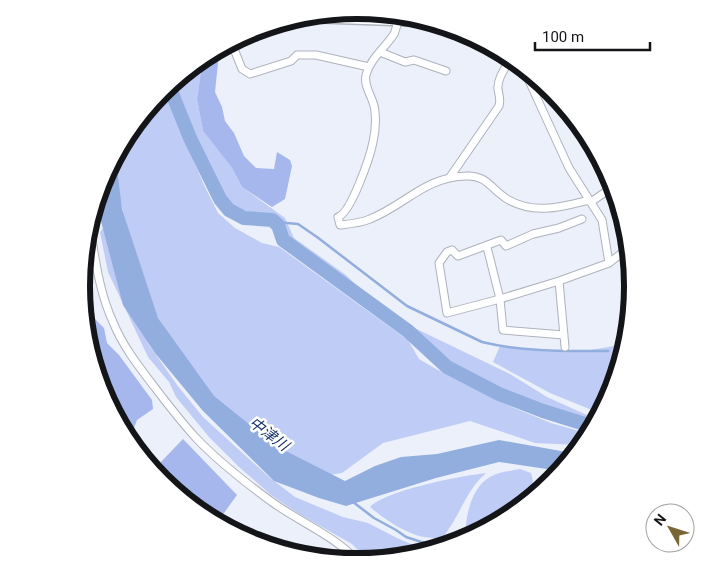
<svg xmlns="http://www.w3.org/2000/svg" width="715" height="573" viewBox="0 0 715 573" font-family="Roboto,'Noto Sans JP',sans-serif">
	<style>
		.green { fill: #bfcdf6 }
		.forest { fill: #a5b7ec }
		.water { fill: #92aedf }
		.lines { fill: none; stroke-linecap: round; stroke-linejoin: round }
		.stream { stroke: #92aedf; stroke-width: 2.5 }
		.river { stroke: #92aedf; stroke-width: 14 }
		.street-casing { stroke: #aeb2bb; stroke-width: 9 }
		.primary-casing { stroke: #aeb2bb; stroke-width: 14 }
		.street { stroke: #fff; stroke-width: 7 }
		.primary { stroke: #fff; stroke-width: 11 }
		.labels { text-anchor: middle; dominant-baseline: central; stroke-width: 5; stroke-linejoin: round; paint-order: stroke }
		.water-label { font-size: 15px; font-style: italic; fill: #112f69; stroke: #fff }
		.rim { fill: none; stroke: #141518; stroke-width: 6 }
	</style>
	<rect width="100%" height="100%" fill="#ecf0fa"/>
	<path class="green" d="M202 64 197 99 203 131 232 168 242 187 285 218 294 238 346 275 361 290 359 292 291 242 286 233 281 219 265 214 237 210 214 182 171 85Z
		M164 90 204 185 218 213 235 228 262 243 279 247 408 340 419 359 436 369 512 407 551 423 586 433 578 445 535 443 470 421 383 443 342 473 329 475 291 456 249 427 211 394 178 353 143 291 118 192 115 162Z
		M104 227 138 324 150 346 177 385 203 417 269 477 295 497 343 517 368 523 397 538 425 550 368 561 352 544 299 514 271 495 238 466 209 437 176 397 169 382 148 357 108 272 100 232Z
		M400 321 510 374 547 397 589 416 590 422 563 415 542 408 485 382 447 362Z
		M622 344 613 393 599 413 550 393 493 362 500 346C547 353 576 355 622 344Z
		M520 469 531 473 533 481 522 503 465 540C465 519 470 488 490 477 498 472 511 471 520 469Z
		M486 473C466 490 460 516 443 537 418 543 388 522 370 507 387 490 460 476 486 473Z"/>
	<path class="forest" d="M219 53 215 92 222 107 225 121 234 133 244 156 256 168 274 169 277 152 290 160 292 166 285 199 272 207 242 187 232 168 203 131 197 99 202 64Z
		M85 309 104 328 107 343 119 355 152 400 153 409 137 420 131 436 102 392Z
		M183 439 237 495 219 520 162 482 139 448 157 466Z"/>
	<path class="water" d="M116 160 122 209 158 318 214 396 276 446 345 481 375 466 401 457 437 454 499 440 572 453 560 471 499 462 436 478 346 506 319 498 274 481 203 411 155 353 123 305 97 206 102 180Z"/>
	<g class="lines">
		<path class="stream" d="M275 222 298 224 317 237 407 306 482 342C523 352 567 351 608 351
			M353 502 374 518 396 530 406 537 437 547"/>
		<path class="river" d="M169 86 190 138 220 199 229 210 244 218 272 220 278 225 283 240 408 331 447 367 499 394 543 411 591 426"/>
		<defs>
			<path id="street" d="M398 20C397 24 396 30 394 34 385 48 370 59 366 75 363 88 375 99 375 112 376 121 375 133 373 142 370 157 351 213 338 217L340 225C350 224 361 223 370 219 405 205 425 177 466 176 487 175 491 189 507 199 534 215 561 207 589 200
				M232 44 242 69 250 74 291 61 297 55H316L369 67
				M380 52 405 62 414 60 446 71
				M525 72 569 168 602 220 609 263
				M450 177 499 106C501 100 499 96 498 89 497 80 504 69 509 62
				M591 202 614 186
				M582 219 559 228 533 234 506 246 501 240 458 256 452 250 447 252 439 263 447 313 500 299 559 281 609 263 627 249
				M91 234C96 264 100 294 113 322 123 347 140 368 156 389 169 406 182 423 197 439 219 462 246 483 272 502 301 523 336 536 359 563
				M487 247 500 299 503 330 564 335
				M559 281 565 347"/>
			<path id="primary" d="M322 17 407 20"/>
		</defs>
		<use href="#street" class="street-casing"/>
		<use href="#primary" class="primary-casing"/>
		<use href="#street" class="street"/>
		<use href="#primary" class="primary"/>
	</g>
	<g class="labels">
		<g class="water-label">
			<text transform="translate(269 434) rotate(37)">中津川</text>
		</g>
	</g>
	<path d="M0 0H715V573H0ZM90 286a267 267 0 1 1 534 0a267 267 0 1 1-534 0Z" fill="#fff" fill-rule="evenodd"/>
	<path class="rim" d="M90 286a267 267 0 1 1 534 0a267 267 0 1 1-534 0Z"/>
	<g transform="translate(670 528) rotate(309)"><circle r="24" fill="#ffffff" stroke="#a1a1a3"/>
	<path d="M0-4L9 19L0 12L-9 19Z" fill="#7a6635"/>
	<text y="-8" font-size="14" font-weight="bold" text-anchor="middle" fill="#141518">N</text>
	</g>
	<path d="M535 42v8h115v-8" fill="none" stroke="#141518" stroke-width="2.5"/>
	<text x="542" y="42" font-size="15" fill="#141518" stroke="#ffffff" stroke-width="4" paint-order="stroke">100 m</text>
</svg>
